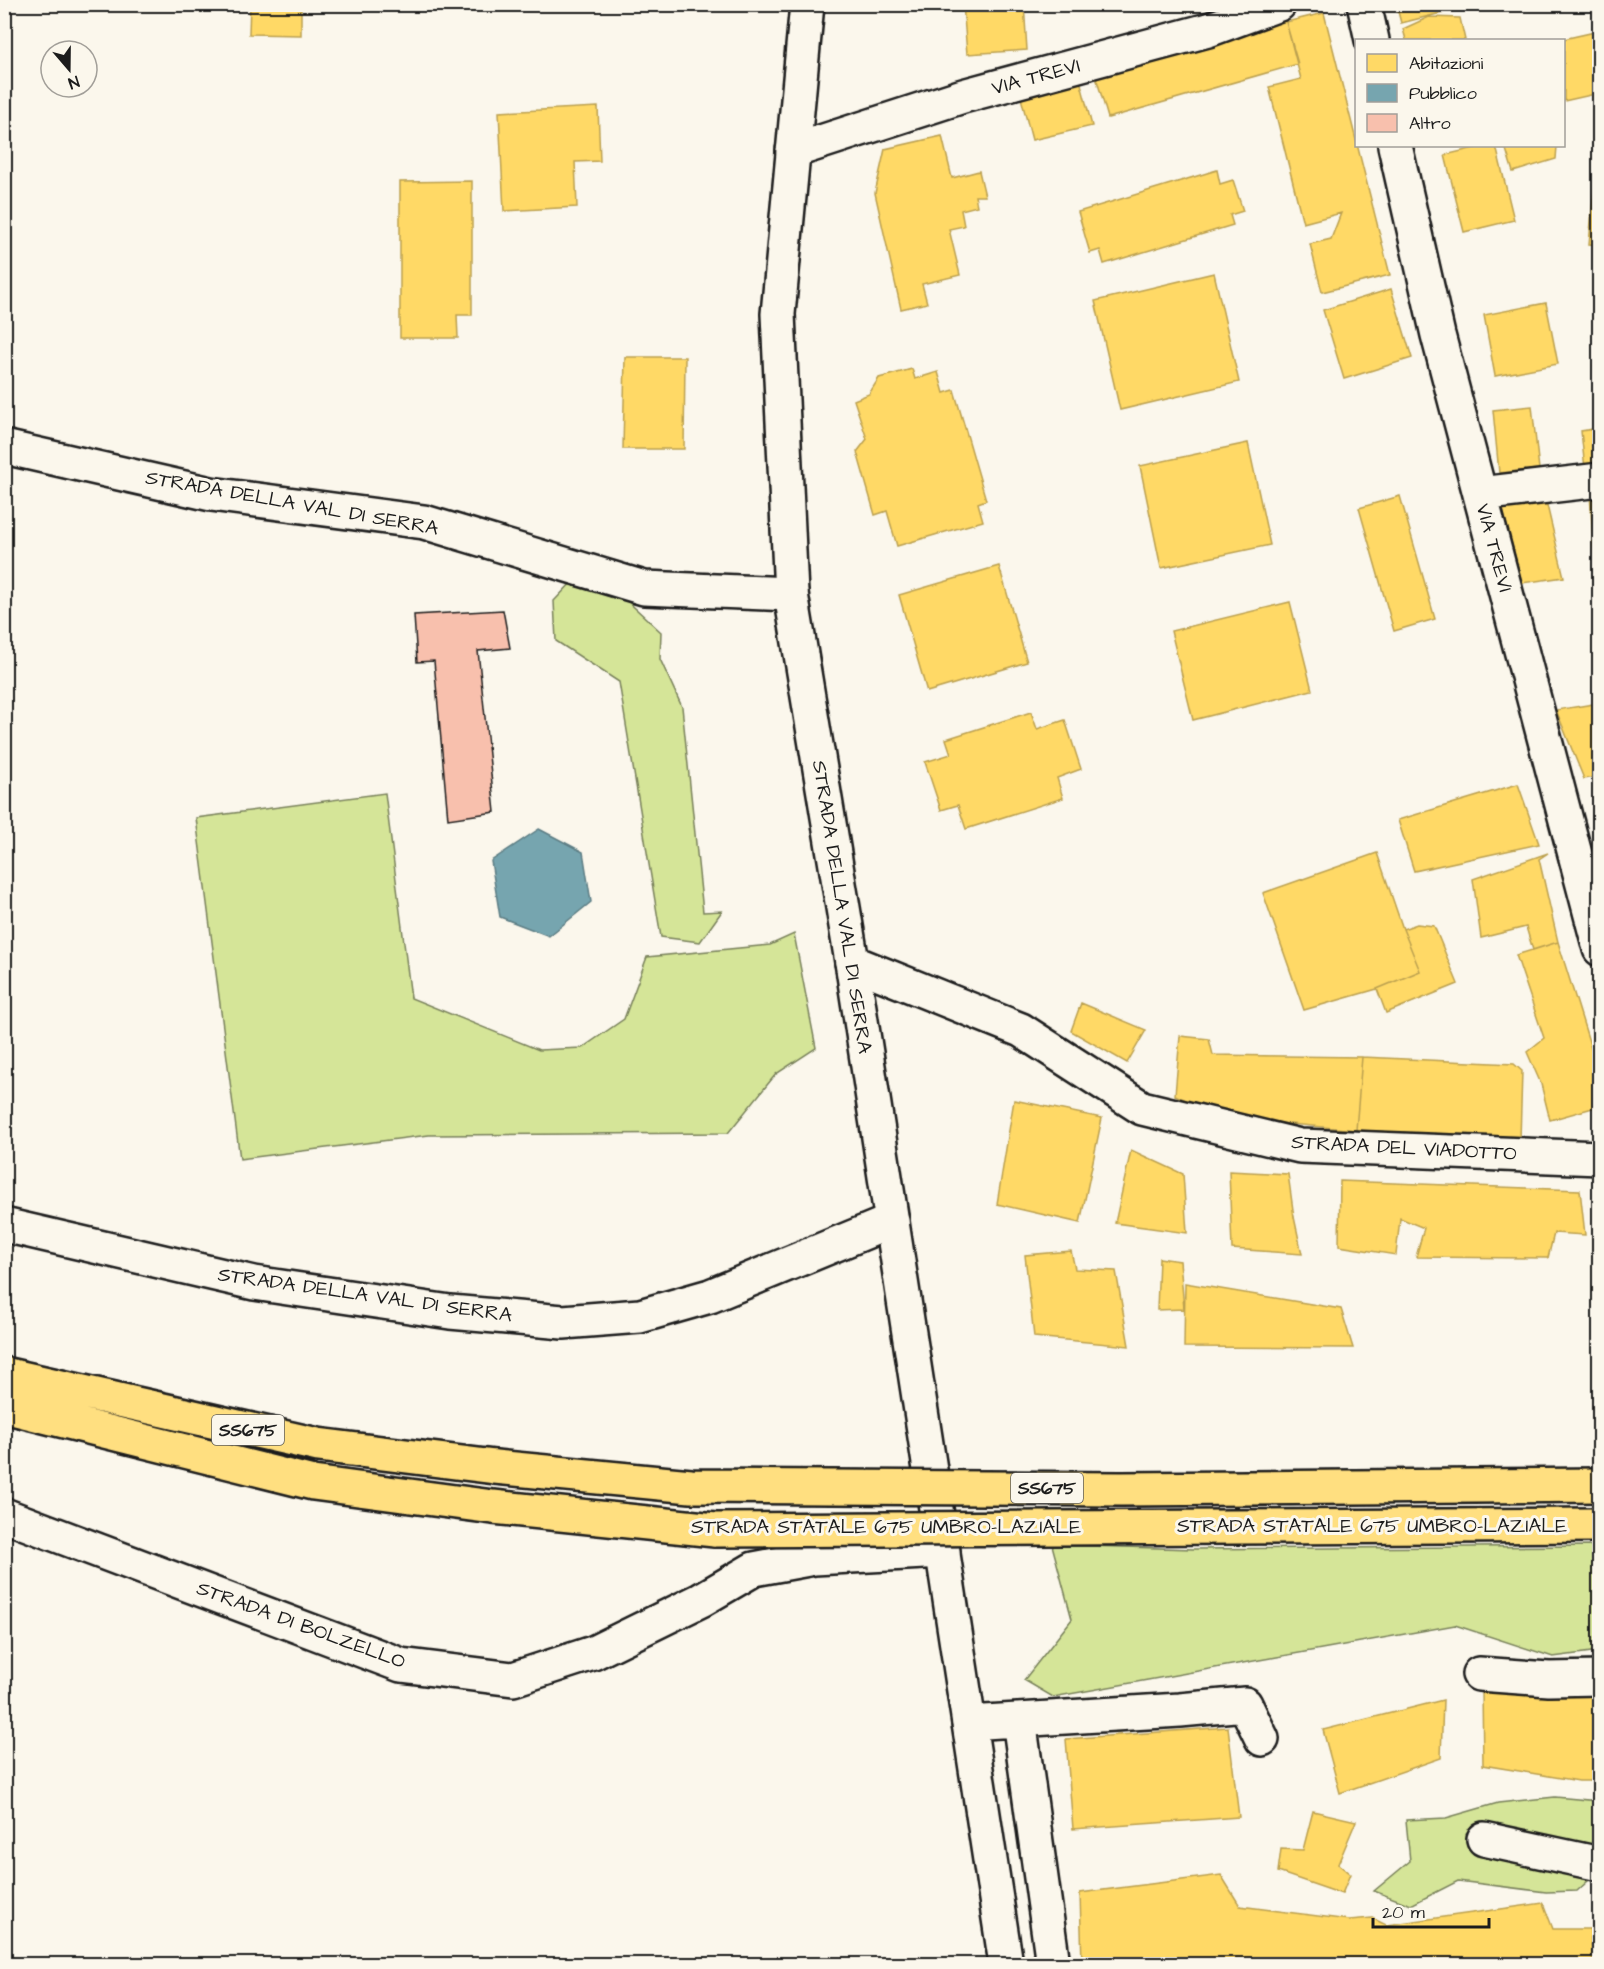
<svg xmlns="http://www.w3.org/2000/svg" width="1604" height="1969" viewBox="0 0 1604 1969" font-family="'Architects Daughter',sans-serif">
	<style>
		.green { fill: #d5e598; stroke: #78805a; stroke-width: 1.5 }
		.homes { fill: #ffd966; stroke: #bba050; stroke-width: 1.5 }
		.public { fill: #76a5af; stroke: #5b7c83; stroke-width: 1.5 }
		.building { fill: #f8c0ad; stroke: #1c1c1c; stroke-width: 1.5 }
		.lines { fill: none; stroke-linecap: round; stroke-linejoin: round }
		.street-casing { stroke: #1c1c1c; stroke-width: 38 }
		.secondary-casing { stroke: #1c1c1c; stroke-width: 38 }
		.highway-casing { stroke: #1c1c1c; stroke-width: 38 }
		.street { stroke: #fbf7ec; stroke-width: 33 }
		.secondary { stroke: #fbf7ec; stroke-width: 33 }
		.highway { stroke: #ffdf80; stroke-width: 33 }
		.highway-bridge-casing { stroke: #1c1c1c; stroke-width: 38; stroke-linecap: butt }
		.highway-bridge { stroke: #ffdf80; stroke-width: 33 }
		.labels { text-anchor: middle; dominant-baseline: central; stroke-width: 6; stroke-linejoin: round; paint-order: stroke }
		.shield { fill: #fbf7ec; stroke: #5f5e5a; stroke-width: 1.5 }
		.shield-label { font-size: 18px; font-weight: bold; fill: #1c1c1c }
		.street-label { font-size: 20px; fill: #1c1c1c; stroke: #fbf7ec }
	</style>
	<rect width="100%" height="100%" fill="#fbf7ec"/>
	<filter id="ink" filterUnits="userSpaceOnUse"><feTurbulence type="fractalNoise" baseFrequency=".0167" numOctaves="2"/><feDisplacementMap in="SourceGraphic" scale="12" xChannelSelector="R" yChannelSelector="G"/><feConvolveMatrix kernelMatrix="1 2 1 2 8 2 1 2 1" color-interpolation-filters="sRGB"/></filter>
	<g filter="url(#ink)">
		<path class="green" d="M575 579 624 598 661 632 660 659 682 707 703 912 722 911 700 942 661 937 619 682 556 641 554 601Z
			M385 793 411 998 539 1050 582 1048 624 1019 647 957 770 945 794 934 816 1048 776 1074 728 1133 429 1135 240 1159 196 818Z
			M1052 1545 1194 1549 1599 1546V1651L1553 1657 1455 1625 1053 1697 1024 1680 1072 1619Z
			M1555 1797 1599 1801V1871L1577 1891 1546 1892 1458 1881 1411 1905 1374 1891 1410 1861 1406 1820 1446 1818 1498 1803Z"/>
		<path class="homes" d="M250 4H301V35L249 34Z
			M963 4H1024L1027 50 967 54Z
			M1396 4H1469L1470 6 1401 23Z
			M1324 13 1390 275 1322 292 1310 244 1331 239 1341 213 1303 223 1269 87 1301 79 1286 22Z
			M1281 16 1286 22 1298 64 1108 118 1094 70Z
			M1429 17 1460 18 1465 40H1406L1403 29Z
			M1595 32 1600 51V93L1564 101V40H1559Z
			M1079 76 1092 126 1032 140 1019 90Z
			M598 107 600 161 575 162 577 207 504 211 499 112Z
			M942 136 952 178 979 171 985 196H975L977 206 961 210 964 226 949 229 960 275 922 284 927 303 901 309 875 193 885 149Z
			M1483 146H1496L1514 220 1464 232 1445 155Z
			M1505 146H1557L1556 159 1513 172Z
			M1217 170 1220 184 1233 180 1243 211 1230 215 1233 225 1104 264 1100 250 1090 253 1078 212Z
			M1595 178H1600V245L1589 244Z
			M472 181V315H457L458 338H400V182Z
			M1214 273 1239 382 1120 410 1095 301Z
			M1391 289 1412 358 1344 379 1323 310Z
			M1546 303 1558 364 1495 376 1484 315Z
			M625 357H685L684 449H623Z
			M1594 365H1600V407Z
			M912 369 915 379 938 372 944 393 954 390 986 500 978 503 983 521 897 546 887 511 875 515 857 452 867 439 854 400 869 394 879 378Z
			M1532 406 1539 469 1499 473 1493 410Z
			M1600 428V467L1585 469 1581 431Z
			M1248 443 1270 545 1161 568 1140 466Z
			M1600 493V555H1594L1590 494Z
			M1400 496 1435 619 1394 631 1359 508Z
			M1546 501 1564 577 1522 583 1501 503Z
			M999 566 1027 662 927 692 899 595Z
			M1290 602 1312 690 1193 720 1171 631Z
			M1600 703V776L1584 779 1556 710Z
			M1031 712 1037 729 1065 720 1081 769 1057 778 1063 798 966 829 958 805 941 810 925 762 951 754 946 739Z
			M1518 784 1539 844 1414 871 1398 820Z
			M1377 853 1403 929 1420 971 1377 989 1304 1010 1263 893Z
			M1548 853 1539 859 1558 942 1533 950 1526 927 1481 938 1473 879Z
			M1417 924 1434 926 1458 984 1386 1013 1377 989 1420 971 1403 929Z
			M1558 942 1600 1077V1106L1550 1120 1541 1084 1527 1052 1544 1038 1516 955Z
			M1081 1003 1146 1030 1127 1063 1071 1031Z
			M1180 1036 1209 1039 1213 1055 1362 1057 1356 1130 1225 1118 1175 1095Z
			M1362 1057 1514 1064 1522 1071 1520 1140 1356 1130Z
			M1014 1100 1102 1118 1080 1223 997 1204Z
			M1131 1150 1183 1174 1187 1233 1115 1223Z
			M1229 1171 1288 1174 1294 1217 1302 1254 1232 1249Z
			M1340 1181 1580 1190 1585 1235 1554 1233 1548 1258 1416 1257 1424 1228 1400 1218 1396 1255 1339 1246Z
			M1071 1251 1075 1269 1116 1271 1129 1346 1034 1337 1025 1255Z
			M1159 1258 1180 1261 1184 1309 1157 1310Z
			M1185 1283 1341 1309 1353 1348 1184 1347Z
			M1482 1689 1600 1694V1781H1579L1483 1765Z
			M1443 1700 1441 1758 1340 1793 1323 1730Z
			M1228 1727 1239 1817 1073 1829 1066 1739Z
			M1313 1811 1356 1821 1338 1864 1350 1874 1342 1894 1278 1872 1281 1849 1303 1850Z
			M1221 1875 1240 1906 1349 1920 1372 1918 1386 1925 1543 1903 1553 1929H1590L1593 1964H1215L1213 1958 1123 1964H1082L1080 1893Z"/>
		<path class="public" d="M539 829 583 852 591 902 549 936 500 917 491 861Z"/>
		<path class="building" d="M503 610 510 648 478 651 495 812 448 819 434 661 417 662 414 615Z"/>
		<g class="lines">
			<defs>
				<path id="street" d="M1364 4 1372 40
					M1395 146 1438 335 1600 949
					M793 151 963 96 1208 30 1279 4
					M4 447 211 494 424 522 644 588 791 594
					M1480 494 1600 480
					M852 962 1021 1030 1142 1108 1300 1146 1600 1158
					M4 1225 254 1283 450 1312 563 1322 640 1316 710 1296 892 1221
					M4 1515 401 1665 513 1679 593 1653 701 1600 754 1569 814 1558 943 1551
					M1479 1674 1549 1679 1600 1678
					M1019 1720 1053 1964
					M969 1723 1180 1710 1245 1704 1262 1739
					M1484 1839 1600 1864"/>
				<path id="secondary" d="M807 4 778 314 791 594 852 962 1006 1964"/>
				<path id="highway" d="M4 1374 318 1445 495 1467
					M4 1406 313 1483 493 1507 715 1530"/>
			</defs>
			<use href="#street" class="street-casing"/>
			<use href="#secondary" class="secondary-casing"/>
			<use href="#highway" class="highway-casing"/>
			<use href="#street" class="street"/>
			<use href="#secondary" class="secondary"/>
			<use href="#highway" class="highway"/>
			<defs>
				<path id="highway-bridge" d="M495 1467 691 1486 1121 1489 1600 1485
					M715 1530 1600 1525"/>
			</defs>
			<use href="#highway-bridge" class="highway-bridge-casing"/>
			<use href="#highway-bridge" class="highway-bridge"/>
		</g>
	</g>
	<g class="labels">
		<g class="shield">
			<rect x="212" y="1415" width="72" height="30" rx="4.5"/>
			<rect x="1011" y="1473" width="72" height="30" rx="4.5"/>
		</g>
		<g class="shield-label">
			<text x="248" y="1430">SS675</text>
			<text x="1047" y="1488">SS675</text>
		</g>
		<g class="street-label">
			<text transform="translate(1036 77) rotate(-15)">VIA TREVI</text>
			<text transform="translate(292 503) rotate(10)">STRADA DELLA VAL DI SERRA</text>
			<text transform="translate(1494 548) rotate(75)">VIA TREVI</text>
			<text transform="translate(842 907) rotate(81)">STRADA DELLA VAL DI SERRA</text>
			<text transform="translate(1404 1148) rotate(3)">STRADA DEL VIADOTTO</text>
			<text transform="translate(365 1295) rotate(8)">STRADA DELLA VAL DI SERRA</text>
			<text x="1372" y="1526">STRADA STATALE 675 UMBRO-LAZIALE</text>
			<text x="886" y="1527">STRADA STATALE 675 UMBRO-LAZIALE</text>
			<text transform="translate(301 1625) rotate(20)">STRADA DI BOLZELLO</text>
		</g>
	</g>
	<rect width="1604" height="1969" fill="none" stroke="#fbf7ec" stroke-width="24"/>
	<rect x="12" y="12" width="1580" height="1945" fill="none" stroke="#1c1c1c" stroke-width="2" filter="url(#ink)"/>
	<rect x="1355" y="39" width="210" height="108" fill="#fbf7ec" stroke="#a29f99" stroke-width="1.5"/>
	<rect x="1367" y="54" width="30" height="18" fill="#ffd966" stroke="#a29f99" stroke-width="1.5"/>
	<text x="1409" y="69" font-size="18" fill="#1c1c1c">Abitazioni</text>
	<rect x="1367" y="84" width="30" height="18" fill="#76a5af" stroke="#a29f99" stroke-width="1.5"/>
	<text x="1409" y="99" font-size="18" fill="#1c1c1c">Pubblico</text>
	<rect x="1367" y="114" width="30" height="18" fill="#f8c0ad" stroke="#a29f99" stroke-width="1.5"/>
	<text x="1409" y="129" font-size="18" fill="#1c1c1c">Altro</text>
	<g transform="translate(69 69) rotate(160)"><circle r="28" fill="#fbf7ec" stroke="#a29f99" stroke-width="1.5"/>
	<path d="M0-4.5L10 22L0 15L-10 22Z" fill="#1c1c1c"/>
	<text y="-9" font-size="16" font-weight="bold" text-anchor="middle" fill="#1c1c1c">N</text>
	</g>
	<path d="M1373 1918v9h116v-9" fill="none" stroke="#1c1c1c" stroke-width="3"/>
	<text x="1382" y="1918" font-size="18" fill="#1c1c1c" stroke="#fbf7ec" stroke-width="4.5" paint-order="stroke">20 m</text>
</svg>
